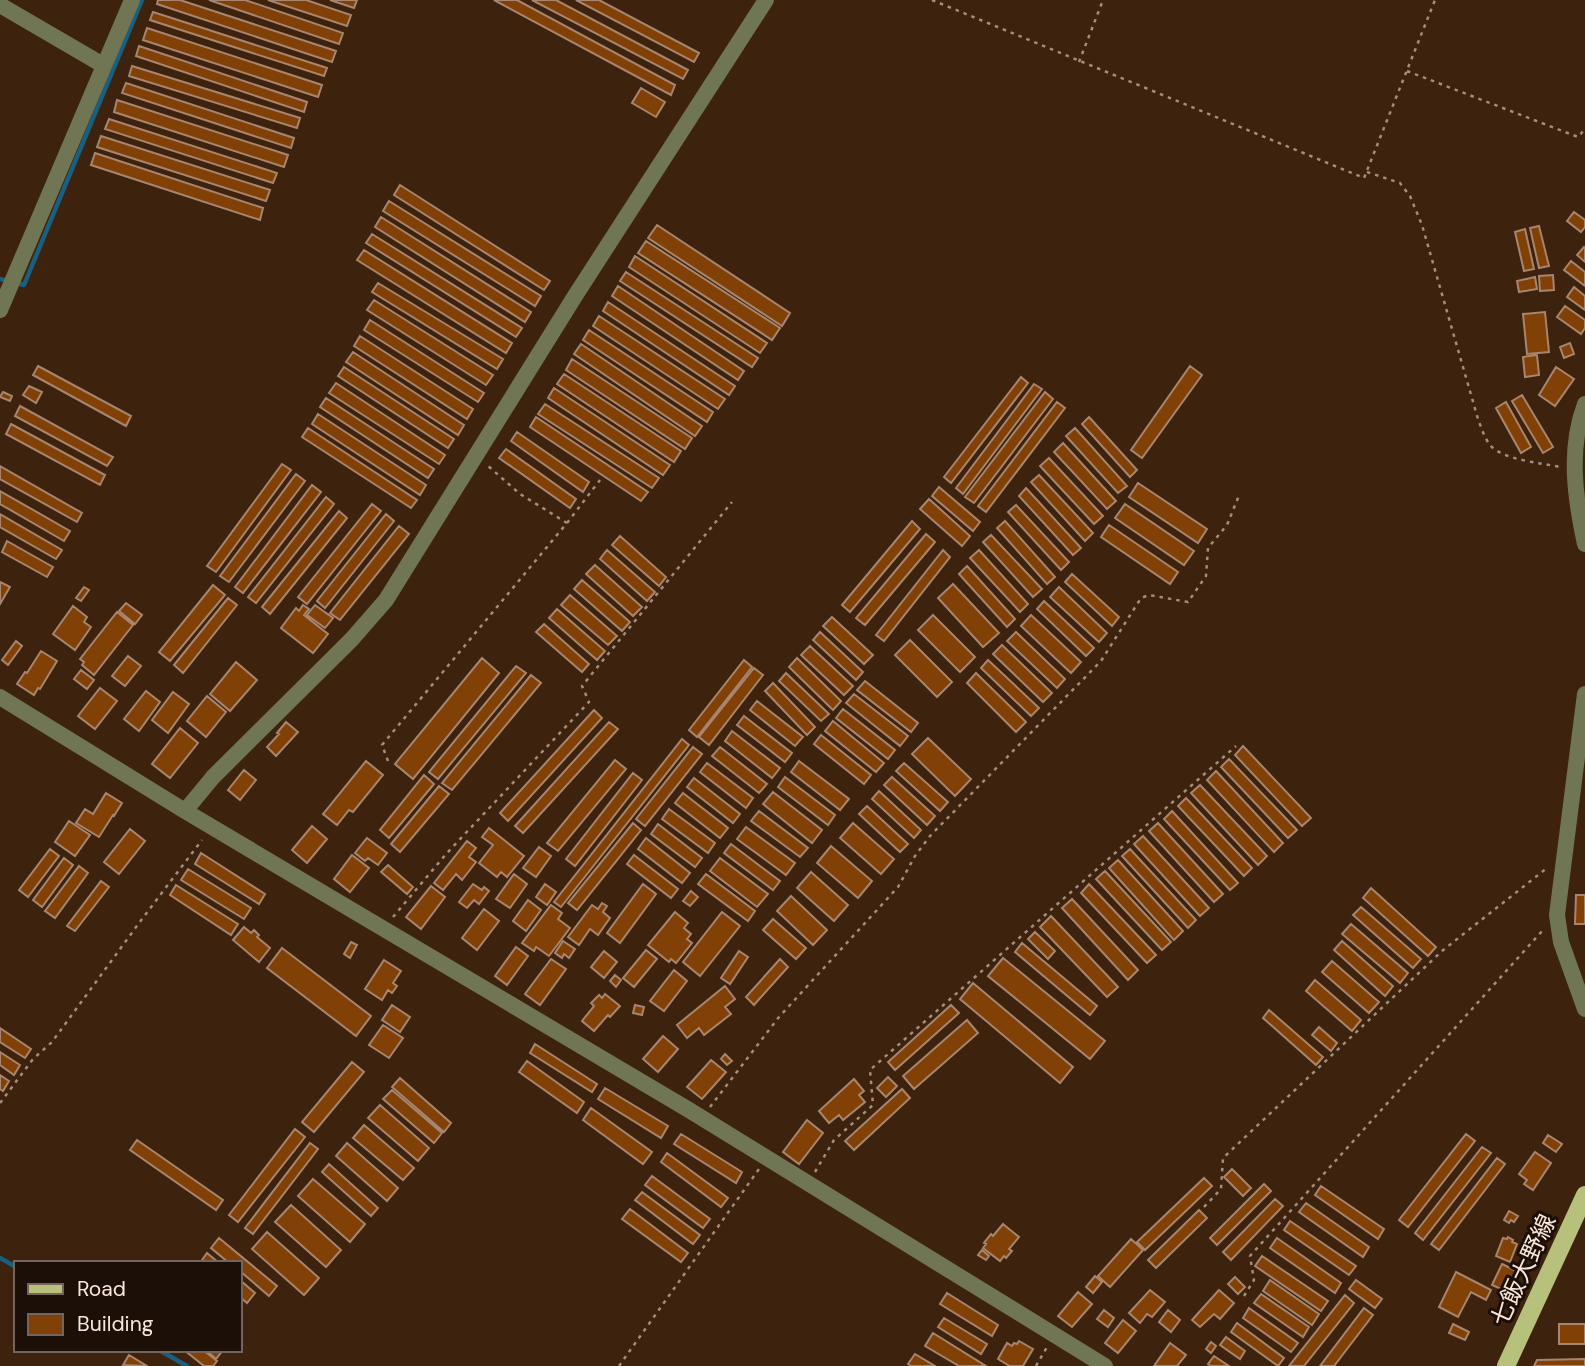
<svg xmlns="http://www.w3.org/2000/svg" width="1585" height="1366" viewBox="0 0 1585 1366" font-family="'DM Sans','Noto Sans JP',sans-serif">
	<style>
		.lines { fill: none; stroke-linecap: round; stroke-linejoin: round }
		.stream { stroke: #185f80; stroke-width: 4.5 }
		.building { fill: #804006; stroke: #a7856f; stroke-width: 2 }
		.path { stroke: #a58e7e; stroke-width: 2.5; stroke-dasharray: 3.5 5; stroke-linecap: butt }
		.minor { stroke: #707554; stroke-width: 16 }
		.major { stroke: #b8c17c; stroke-width: 18 }
		.labels { text-anchor: middle; dominant-baseline: central; stroke-width: 6; stroke-linejoin: round; paint-order: stroke }
		.street-label { font-size: 24px; fill: #fae7db; stroke: #1b0f07 }
	</style>
	<rect width="100%" height="100%" fill="#3d220e"/>
	<g class="lines">
		<path class="stream" d="M0 279 24 285 142 0
			M0 1258 16 1267
			M159 1350 187 1366"/>
	</g>
	<path class="building" d="M158 0H180L336 51 332 62 157 4Z
		M209 0H245L343 33 339 44Z
		M268 0H306L351 15 347 26Z
		M330 0H357L354 8Z
		M494 0H517L675 85 671 95Z
		M532 0H556L688 70 683 79Z
		M576 0H599L699 53 694 62Z
		M153 12 327 68 324 76 150 20Z
		M147 28 322 85 318 97 143 40Z
		M139 46 307 102 304 112 136 56Z
		M132 66 300 118 297 128 129 76Z
		M126 83 294 138 291 148 122 93Z
		M641 88 665 102 656 117 632 103Z
		M117 100 288 155 284 167 114 112Z
		M109 119 277 173 273 183 105 129Z
		M101 136 270 190 266 201 97 147Z
		M95 153 263 208 260 220 91 165Z
		M400 185 550 281 544 290 394 195Z
		M389 201 541 296 535 306 383 211Z
		M1574 212 1585 220V227L1581 232 1567 221Z
		M381 217 531 312 525 322 375 227Z
		M657 225 790 313 782 326 648 238Z
		M1539 226 1549 266 1539 268 1530 228Z
		M1525 229 1534 269 1524 271 1515 232Z
		M372 234 522 328 516 337 366 243Z
		M646 241 780 328 772 340 638 253Z
		M1584 247 1585 248V262L1577 255Z
		M364 250 512 343 506 353 357 260Z
		M635 256 767 343 760 353 629 267Z
		M1571 261 1585 272V286L1564 270Z
		M626 272 758 358 752 367 620 281Z
		M1553 275 1554 290 1540 291 1539 276Z
		M1535 277 1537 289 1519 292 1517 281Z
		M378 283 503 359 497 369 372 292Z
		M618 286 744 371 738 380 612 296Z
		M1574 287 1585 296V310L1567 297Z
		M374 300 493 375 486 385 367 310Z
		M608 302 735 386 729 395 603 311Z
		M1565 306 1585 320V328L1581 334 1557 317Z
		M1545 312 1549 352 1527 354 1523 314Z
		M599 316 725 399 718 409 593 326Z
		M370 320 484 393 478 402 364 330Z
		M589 330 713 412 707 422 583 340Z
		M360 336 473 409 467 419 354 346Z
		M1570 343 1574 354 1564 358 1560 347Z
		M581 344 702 426 695 436 574 354Z
		M353 352 464 425 458 435 346 362Z
		M1537 355 1539 375 1525 377 1523 357Z
		M572 359 692 438 685 449 566 370Z
		M38 366 131 416 126 426 33 375Z
		M1190 366 1202 375 1142 458 1131 450Z
		M344 367 454 439 448 448 338 376Z
		M1556 367 1574 379 1555 406 1539 395Z
		M564 374 681 451 674 462 557 384Z
		M1021 377 1028 383 951 483 944 477Z
		M336 383 445 455 439 464 329 393Z
		M1034 384 1042 389 963 494 956 488Z
		M29 386 42 392 36 403 23 395Z
		M554 388 670 465 663 475 548 398Z
		M3 392 12 396 10 401 0 397Z
		M1045 392 1053 399 974 503 965 497Z
		M1522 395 1553 447 1543 453 1512 401Z
		M326 398 434 469 428 478 320 407Z
		M1057 402 1065 408 986 512 978 506Z
		M1506 402 1531 447 1521 453 1496 408Z
		M545 404 659 478 652 488 538 414Z
		M20 406 113 457 107 466 15 416Z
		M318 414 426 485 420 495 312 424Z
		M536 417 648 492 641 501 530 427Z
		M1089 417 1137 470 1130 477 1082 424Z
		M11 424 105 475 100 485 6 434Z
		M308 428 417 500 411 508 302 437Z
		M1075 428 1127 486 1118 493 1066 436Z
		M517 432 589 482 583 492 511 441Z
		M1063 443 1116 501 1107 509 1054 452Z
		M506 449 576 499 570 508 499 458Z
		M1049 458 1103 516 1094 524 1040 466Z
		M282 464 291 470 216 572 207 566Z
		M0 466 82 513 77 522 0 479Z
		M296 474 305 481 229 582 220 576Z
		M1039 475 1093 533 1085 541 1031 482Z
		M1138 483 1207 529 1198 543 1129 497Z
		M312 485 321 492 243 593 235 587Z
		M939 487 980 522 973 531 932 496Z
		M1026 488 1081 548 1073 555 1019 496Z
		M0 491 70 531 64 541 0 504Z
		M326 497 334 504 256 603 248 597Z
		M929 499 970 536 962 546 920 509Z
		M372 504 381 511 307 604 298 597Z
		M1125 504 1194 551 1184 565 1115 518Z
		M1016 505 1069 562 1061 570 1008 512Z
		M339 511 347 518 270 614 262 607Z
		M0 514 62 550 56 559 0 527Z
		M386 514 394 521 325 608 317 601Z
		M912 521 920 529 850 612 842 605Z
		M1005 521 1055 577 1047 584 997 528Z
		M1109 525 1178 572 1170 584 1101 537Z
		M399 526 409 534 340 620 330 613Z
		M926 534 935 542 865 625 856 618Z
		M991 535 1042 589 1033 597 983 542Z
		M620 536 666 577 659 586 612 545Z
		M7 541 53 567 47 577 2 552Z
		M607 550 655 592 647 601 600 559Z
		M943 550 950 557 884 641 876 635Z
		M979 550 1028 604 1020 612 970 558Z
		M595 565 642 607 633 616 586 574Z
		M967 566 1015 619 1007 627 959 574Z
		M1072 574 1119 617 1112 626 1065 582Z
		M582 580 630 622 622 631 574 589Z
		M0 582 10 587 0 604Z
		M953 584 999 633 983 647 938 598Z
		M213 585 225 595 170 661 159 652Z
		M84 587 89 590 81 601 76 598Z
		M1059 587 1107 633 1099 642 1050 597Z
		M570 595 617 636 608 645 561 605Z
		M228 598 237 605 183 673 174 665Z
		M1044 601 1094 648 1086 656 1037 609Z
		M126 603 142 615 135 624 119 611Z
		M303 605 309 609 304 615 328 634 313 653 281 628 296 608 299 611Z
		M315 605 333 618 325 628 307 615Z
		M73 606 87 617 84 622 91 627 75 650 53 634Z
		M557 609 605 651 597 660 549 618Z
		M117 612 133 625 94 675 82 665 84 662 80 659Z
		M933 615 975 657 960 672 918 630Z
		M1031 615 1081 662 1071 673 1021 626Z
		M832 617 873 655 864 664 823 626Z
		M544 624 589 664 582 672 536 632Z
		M820 632 863 672 856 680 813 640Z
		M1016 632 1065 679 1057 688 1007 641Z
		M910 640 952 682 937 697 895 655Z
		M16 641 22 646 8 665 2 660Z
		M1002 645 1052 693 1043 702 993 654Z
		M810 646 853 686 844 695 801 655Z
		M41 651 57 661 40 689 38 688 34 695 17 684 25 672 27 673Z
		M128 656 141 666 125 686 112 676Z
		M482 658 499 673 413 779 395 764Z
		M797 658 841 701 833 710 789 667Z
		M744 660 752 667 697 737 689 730Z
		M988 660 1039 708 1031 716 981 668Z
		M236 662 257 680 230 711 210 694Z
		M516 666 526 673 438 779 429 772Z
		M754 668 763 675 709 745 699 737Z
		M81 670 94 680 87 689 74 679Z
		M786 673 829 714 821 721 779 681Z
		M976 673 1026 722 1016 732 967 683Z
		M531 675 541 683 452 790 442 783Z
		M865 681 918 723 911 732 857 690Z
		M773 683 815 727 807 735 765 691Z
		M100 688 117 701 95 729 78 716Z
		M146 691 160 702 139 731 124 719Z
		M173 692 189 704 168 733 152 720Z
		M854 694 908 736 900 746 846 703Z
		M207 696 226 712 206 737 187 721Z
		M757 701 803 737 795 746 750 710Z
		M843 709 895 750 888 759 836 718Z
		M594 710 602 718 508 821 500 813Z
		M744 716 792 753 785 762 737 725Z
		M833 721 884 763 876 772 825 731Z
		M286 722 298 732 276 756 267 747 279 734 277 733Z
		M609 722 618 729 523 833 515 826Z
		M180 728 198 743 170 778 152 764Z
		M732 731 780 768 772 778 725 741Z
		M821 735 871 775 864 784 814 744Z
		M928 738 971 779 955 796 912 754Z
		M682 739 689 745 561 907 554 902Z
		M1243 746 1311 818 1302 826 1235 755Z
		M693 747 702 754 645 826 636 819Z
		M720 747 767 784 759 793 712 756Z
		M1229 759 1297 830 1288 838 1221 767Z
		M615 760 626 769 558 851 547 843Z
		M366 761 383 775 353 812 349 810 337 825 323 814Z
		M799 761 849 799 840 810 791 772Z
		M707 763 753 798 746 808 700 772Z
		M904 763 948 802 940 811 896 771Z
		M244 770 256 780 240 800 228 790Z
		M1216 771 1283 843 1274 852 1207 780Z
		M633 773 642 780 575 866 566 859Z
		M424 775 434 784 389 838 380 830Z
		M785 777 835 815 828 825 778 787Z
		M892 777 935 816 927 825 884 785Z
		M694 778 740 814 733 823 687 787Z
		M1200 785 1267 856 1258 865 1191 793Z
		M439 786 449 794 400 852 391 844Z
		M879 791 921 830 914 838 872 799Z
		M773 792 822 830 812 843 763 804Z
		M106 793 122 803 114 816 113 815 99 837 76 823 85 809 93 814Z
		M683 793 728 828 720 838 675 803Z
		M1186 798 1252 868 1244 876 1178 806Z
		M867 806 908 844 900 852 859 814Z
		M669 809 715 843 708 853 662 819Z
		M759 811 808 848 800 857 751 821Z
		M1172 811 1238 883 1230 890 1164 819Z
		M69 821 90 835 75 856 55 842Z
		M633 823 641 830 577 910 568 903Z
		M853 823 894 859 881 874 840 838Z
		M1158 823 1223 894 1214 902 1149 831Z
		M658 824 702 858 695 867 651 834Z
		M312 826 327 839 307 863 292 850Z
		M746 827 795 863 786 875 737 839Z
		M489 828 524 856 507 877 501 872 497 877 479 863 493 845 482 837Z
		M130 829 145 841 119 874 104 862Z
		M1143 836 1209 908 1200 916 1134 844Z
		M367 838 387 853 378 865 368 858 365 861 355 853Z
		M646 838 690 873 682 883 638 849Z
		M467 841 476 848 469 857 476 862 462 880 456 874 443 890 434 883Z
		M731 844 780 881 773 890 724 853Z
		M831 846 872 881 858 898 817 863Z
		M539 847 551 856 536 877 523 868Z
		M50 849 59 856 28 897 19 890Z
		M1130 849 1196 920 1188 928 1122 856Z
		M201 853 265 894 259 904 195 864Z
		M352 855 369 868 350 892 334 879Z
		M634 855 678 889 671 898 627 864Z
		M64 858 73 865 42 907 33 900Z
		M720 858 768 894 757 907 710 871Z
		M1118 860 1183 931 1174 940 1109 868Z
		M388 865 413 887 407 894 381 872Z
		M79 866 88 873 55 918 45 911Z
		M188 869 251 908 244 919 181 880Z
		M1105 871 1171 942 1162 950 1096 879Z
		M811 872 848 905 834 921 797 888Z
		M514 874 527 884 510 908 496 899Z
		M706 874 755 911 748 921 698 884Z
		M101 881 109 887 75 931 67 926Z
		M473 884 482 890 484 887 489 891 479 904 474 900 467 908 459 902Z
		M545 884 556 892 547 905 536 897Z
		M643 884 656 894 620 943 607 933Z
		M1089 884 1156 955 1147 963 1081 893Z
		M176 885 238 924 231 935 170 895Z
		M431 886 445 897 421 929 406 917Z
		M1371 888 1436 947 1428 956 1363 898Z
		M691 891 698 897 690 906 683 901Z
		M1576 895H1585V924H1575Z
		M791 896 827 930 813 945 777 911Z
		M1072 899 1138 970 1128 980 1062 908Z
		M528 900 541 910 526 931 513 921Z
		M602 903 607 906 603 912 610 918 598 935 590 929 579 945 568 937 592 905 598 909Z
		M551 905 562 913 558 919 570 928 549 956 536 947 534 951 522 943Z
		M1361 907 1421 959 1413 968 1353 915Z
		M484 909 499 921 477 950 462 938Z
		M675 912 688 923 684 928 691 934 687 939 692 943 676 963 671 959 669 962 648 945Z
		M722 912 740 926 700 976 683 962Z
		M1051 916 1118 987 1107 997 1040 927Z
		M773 919 806 948 796 959 763 930Z
		M1351 924 1408 973 1400 983 1342 934Z
		M244 927 251 933 254 930 259 935 257 937 270 948 259 962 233 940Z
		M1035 932 1055 951 1048 959 1028 939Z
		M563 941 575 949 569 958 564 954 562 958 555 953Z
		M1342 941 1393 986 1385 996 1334 950Z
		M351 942 357 945 350 958 344 954Z
		M1022 943 1097 1006 1090 1015 1015 952Z
		M516 947 528 956 507 985 495 976Z
		M282 948 371 1016 356 1036 267 968Z
		M646 950 657 959 634 987 623 978Z
		M604 951 617 962 604 978 591 967Z
		M739 951 748 957 730 984 721 978Z
		M1003 958 1105 1041 1090 1059 988 976Z
		M551 959 566 969 540 1005 525 994Z
		M780 959 788 967 754 1005 746 997Z
		M384 960 401 971 393 983 397 986 392 993 388 990 382 1000 365 989Z
		M1332 961 1379 1002 1369 1013 1322 972Z
		M674 970 687 981 664 1011 650 1001Z
		M615 975 621 980 616 987 610 981Z
		M1315 980 1361 1020 1352 1031 1306 991Z
		M973 983 1073 1067 1060 1083 960 999Z
		M725 986 735 999 725 1007 731 1014 704 1035 699 1028 687 1038 677 1025Z
		M605 994 620 1006 610 1017 608 1015 594 1031 582 1021 594 1006 591 1003 599 995 602 998Z
		M392 1005 410 1017 400 1032 382 1020Z
		M635 1005 644 1007 642 1015 633 1013Z
		M951 1005 959 1013 895 1070 888 1062Z
		M1269 1010 1323 1057 1316 1065 1263 1018Z
		M967 1020 978 1033 914 1089 903 1076Z
		M383 1025 403 1038 389 1058 369 1045Z
		M1319 1027 1337 1043 1331 1051 1312 1035Z
		M0 1028 31 1049 25 1058 0 1042Z
		M663 1036 678 1049 658 1072 643 1059Z
		M535 1044 597 1084 592 1092 530 1053Z
		M0 1052 20 1065 14 1075 0 1065Z
		M725 1054 732 1061 727 1065 721 1059Z
		M711 1060 726 1072 702 1099 687 1087Z
		M527 1061 584 1102 577 1113 519 1072Z
		M352 1062 364 1072 314 1132 302 1122Z
		M0 1075 9 1081 3 1091 0 1089Z
		M888 1077 897 1086 886 1097 877 1088Z
		M400 1078 451 1123 444 1132 392 1087Z
		M854 1079 864 1091 859 1095 865 1102 843 1120 839 1115 829 1123 819 1111Z
		M605 1088 668 1126 661 1138 598 1099Z
		M902 1089 910 1098 854 1150 845 1141Z
		M392 1090 442 1133 434 1143 383 1099Z
		M380 1105 429 1148 418 1161 368 1118Z
		M591 1108 652 1152 643 1164 583 1120Z
		M807 1120 823 1133 799 1164 783 1152Z
		M364 1125 414 1168 403 1180 353 1138Z
		M295 1129 305 1137 238 1222 229 1215Z
		M681 1134 742 1172 736 1183 674 1144Z
		M1466 1134 1475 1141 1408 1227 1399 1220Z
		M1548 1135 1562 1144 1556 1152 1543 1143Z
		M137 1140 223 1200 216 1210 130 1150Z
		M310 1143 318 1149 253 1234 245 1228Z
		M347 1143 398 1188 387 1201 336 1156Z
		M1482 1147 1491 1153 1423 1240 1415 1233Z
		M1535 1152 1551 1163 1533 1190 1524 1184 1527 1180 1519 1174Z
		M667 1153 728 1198 721 1207 661 1162Z
		M1497 1158 1505 1164 1439 1250 1431 1244Z
		M329 1164 378 1208 371 1216 322 1172Z
		M1232 1169 1251 1188 1243 1196 1224 1177Z
		M652 1176 710 1219 703 1228 645 1185Z
		M1204 1178 1212 1186 1145 1250 1137 1242Z
		M313 1179 365 1224 350 1242 298 1196Z
		M1264 1184 1271 1191 1217 1245 1210 1238Z
		M1321 1186 1384 1229 1378 1239 1315 1195Z
		M642 1192 700 1235 693 1244 635 1200Z
		M1275 1199 1283 1206 1231 1260 1223 1252Z
		M1306 1203 1369 1247 1363 1257 1299 1212Z
		M291 1205 341 1250 326 1267 275 1222Z
		M630 1209 688 1253 681 1262 622 1219Z
		M1199 1210 1207 1218 1156 1268 1148 1260Z
		M1509 1211 1518 1216 1514 1222 1511 1220 1509 1223 1504 1220Z
		M1290 1221 1356 1266 1349 1275 1284 1230Z
		M1003 1224 1019 1237 1009 1249 1012 1251 1006 1258 1004 1256 1000 1261 983 1248 986 1244 984 1243 991 1234 993 1236Z
		M267 1232 319 1278 304 1295 252 1249Z
		M1508 1237 1513 1240 1512 1242 1517 1244 1510 1262 1496 1256 1503 1238 1507 1239Z
		M219 1238 277 1286 269 1296 240 1271V1263H229L211 1248Z
		M1277 1238 1341 1283 1335 1293 1270 1248Z
		M1131 1239 1143 1250 1110 1287 1098 1276Z
		M982 1250 989 1256 986 1260 978 1255Z
		M207 1253 219 1263H200Z
		M1262 1256 1328 1301 1321 1311 1255 1266Z
		M1502 1264 1520 1273 1510 1293 1492 1285Z
		M1456 1272 1491 1290 1486 1300 1471 1292 1458 1317 1439 1307Z
		M1095 1276 1102 1282 1093 1293 1086 1287Z
		M1235 1277 1245 1287 1238 1294 1228 1284Z
		M240 1280 255 1293 247 1303 240 1297Z
		M1270 1280 1319 1314 1312 1325 1263 1291Z
		M1356 1280 1382 1299 1375 1308 1349 1289Z
		M1150 1290 1165 1302 1152 1317 1147 1314 1140 1323 1129 1313Z
		M1219 1290 1234 1303 1220 1319 1214 1314 1200 1327 1192 1320Z
		M1078 1292 1092 1304 1072 1327 1058 1316Z
		M947 1293 998 1325 992 1336 940 1304Z
		M1261 1294 1309 1327 1303 1337 1254 1303Z
		M1345 1295 1354 1303 1304 1366H1289Z
		M1249 1308 1298 1343 1291 1352 1243 1318Z
		M1364 1308 1373 1315 1334 1366H1320Z
		M1104 1310 1114 1318 1108 1327 1097 1319Z
		M1168 1310 1180 1320 1171 1332 1159 1322Z
		M944 1318 987 1344 981 1354 938 1327Z
		M1123 1320 1136 1331 1118 1353 1105 1343Z
		M1237 1323 1284 1358 1278 1366 1231 1332Z
		M1453 1324 1469 1332 1465 1340 1449 1333Z
		M1559 1324H1585V1344H1559Z
		M933 1333 986 1366H959L925 1346Z
		M1226 1337 1245 1351 1240 1359 1220 1345Z
		M1019 1341 1033 1349 1023 1366H1008V1365L998 1359 1007 1343 1012 1346 1014 1343 1017 1344Z
		M1211 1342 1216 1346 1211 1353 1206 1349Z
		M1170 1343 1186 1355 1177 1366H1154Z
		M184 1350H203L217 1361 213 1366H204Z
		M206 1350H223L216 1359Z
		M915 1354 935 1366H911L908 1364Z
		M129 1355 147 1366 123 1365Z
		M1214 1356 1229 1366H1211L1208 1364Z
		M1585 1359V1366H1534L1537 1360Z"/>
	<g class="lines">
		<path class="path" d="M932 0 1364 178 1435 0
			M1079 62 1103 0
			M1407 71 1578 137 1585 129
			M1367 172 1400 183 1410 196 1422 225 1478 419C1481 427 1485 439 1490 445 1502 460 1542 463 1560 467
			M567 523 600 480
			M388 761 382 745 567 523 520 494 487 465
			M393 917 447 853 589 702 582 686 732 502
			M0 1103 33 1059 52 1042 142 919 202 840
			M710 1107 779 1017 898 887 915 856 930 836 1101 661 1141 598 1149 595 1188 602 1206 576 1208 548 1227 525 1240 493
			M815 1172 834 1140 873 1105 870 1070 1236 746
			M1204 1207 1221 1189 1223 1158 1442 951 1547 868
			M1244 1296 1254 1280 1250 1256 1543 930
			M619 1366 759 1169
			M1036 1366 1047 1347"/>
		<path class="minor" d="M0 5 103 65
			M0 310 132 0
			M1585 404C1568 449 1575 498 1585 544
			M1585 694 1557 915 1561 942 1585 1009
			M0 697 185 811 689 1110 1105 1366
			M185 811 213 777 352 639 386 600 575 296 766 0"/>
		<path class="major" d="M1506 1366 1585 1195"/>
	</g>
	<g class="labels">
		<g class="street-label">
			<text transform="translate(1523 1270) rotate(-65)">七飯大野線</text>
		</g>
	</g>
	<rect x="14" y="1261" width="228" height="91" fill="#1b0f07" stroke="#74655c" stroke-width="2"/>
	<rect x="28" y="1284" width="35" height="10" fill="#b8c17c" stroke="#74655c" stroke-width="2"/>
	<text x="77" y="1296" font-size="21" fill="#fae7db">Road</text>
	<rect x="28" y="1314" width="35" height="21" fill="#804006" stroke="#74655c" stroke-width="2"/>
	<text x="77" y="1331" font-size="21" fill="#fae7db">Building</text>
</svg>
